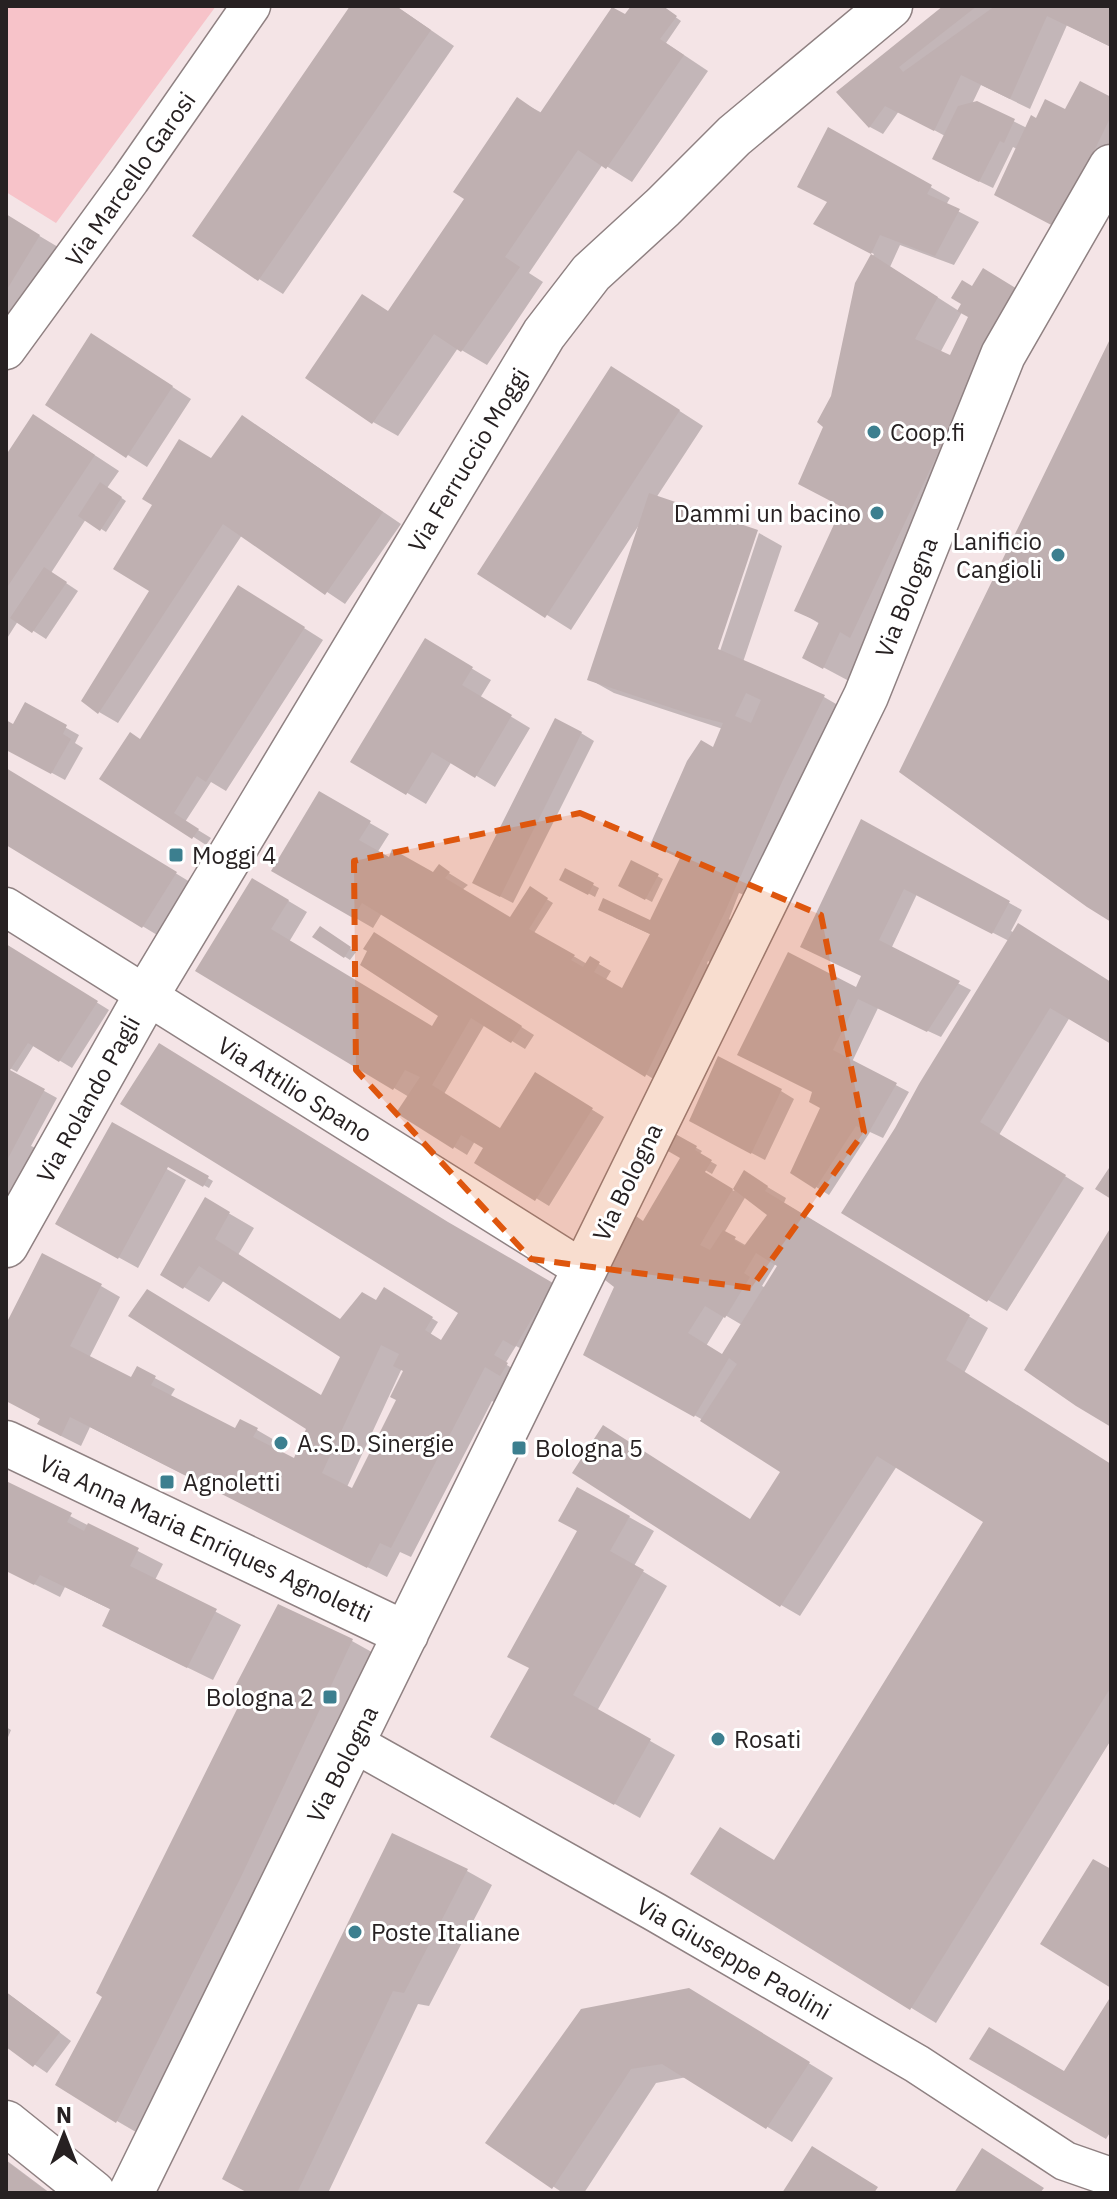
<svg xmlns="http://www.w3.org/2000/svg" width="1117" height="2199" viewBox="0 0 1117 2199" font-family="'IBM Plex Sans',sans-serif">
	<style>
		.green { fill: #f7c3c9 }
		.shadow { fill: #0003; fill-rule: evenodd }
		.building { fill: #bfb0b1; fill-rule: evenodd }
		.lines { fill: none; stroke-linecap: round; stroke-linejoin: round }
		.street-casing { stroke: #8f8182; stroke-width: 41 }
		.secondary-casing { stroke: #8f8182; stroke-width: 47 }
		.street { stroke: #fff; stroke-width: 38 }
		.secondary { stroke: #fff; stroke-width: 44 }
		.marked { fill: #de560d; fill-opacity: 0.2; stroke: #de560d; stroke-width: 6; stroke-dasharray: 16 10; stroke-linejoin: round }
		.poi-dot { fill: #3c7f8f; stroke: #fff; stroke-width: 3 }
		.labels { text-anchor: middle; dominant-baseline: central; stroke-width: 6; stroke-linejoin: round; paint-order: stroke }
		.street-label { font-size: 24px; fill: #272122; stroke: #fff }
		.poi-label { font-size: 24px; fill: #272122; stroke: #fff; text-anchor: start }
	</style>
	<rect width="100%" height="100%" fill="#f4e4e6"/>
	<path class="green" d="M6 6H216L56 223 6 192Z"/>
	<path class="shadow" d="M353 6H396L454 46 283 294 259 279Z
		M633 6H660L681 21 666 43 708 71 632 182 603 164 529 273 543 282 487 365 458 348 398 436 373 422 389 312 467 199 518 100 542 113 636 23Z
		M947 6H1111V47L1067 25 1030 109 981 85 972 104 977 103 1027 128 1037 120 1111 100V150L1009 201 1017 149 1013 147 993 188 947 166 945 136 899 111 883 134 870 127 839 92Z
		M829 130 950 198 946 205 979 222 954 265 900 245 890 267 959 311 973 289 1034 301 849 681 804 657 820 624 797 610 844 507 826 426 857 284 874 254 835 234 830 203ZM962 312 970 317 951 358 940 353Z
		M6 216 58 247 6 319Z
		M111 347 191 399 147 467 47 404Z
		M636 383 703 426 656 498 715 651H720L759 533 782 546 743 662 824 697 843 708 795 789 747 896 739 893 729 919 736 923 716 965 708 961 707 964 720 972 665 1086 382 913 373 928 274 871 319 794 389 834 377 853 433 874 439 867 468 885 462 890 511 919 530 889 553 903 534 933 587 964 590 959 611 971 605 981 635 998 652 935 613 917 651 923 681 859 665 851 723 729 614 693 589 679 639 525 571 630 480 573Z
		M262 429 401 524 345 604 242 535 118 723 99 712 152 590 212 461Z
		M58 431 119 471 107 488 126 501 106 532 86 519 51 573 78 591 46 639 18 621 6 640V458Z
		M258 599 323 640 226 791 211 782 185 822 211 838 206 845 102 778 140 741Z
		M426 641 491 680 480 698 530 728 495 787 452 761 426 804 353 761Z
		M25 705 79 735 75 743 83 748 65 780 6 748V722L14 726Z
		M581 733 594 741 513 903 488 890Z
		M6 770 195 885 162 938 6 843Z
		M862 822 1022 910 1011 931 1111 985V1041L1070 1017 999 1135 1084 1188 1007 1311 988 1300 896 1129 1009 941 917 894 891 949 971 990 941 1037 878 1008 852 1062 909 1092 883 1138 870 1132 829 1195 792 1172 822 1108 811 1101 863 976Z
		M632 863 663 879 652 902 620 885Z
		M566 871 599 888 595 897 562 879Z
		M253 880 307 912 289 942 432 1029 440 1015 387 942 534 1035 525 1049 485 1024 444 1094 502 1130 536 1075 604 1117 549 1206 477 1162 485 1148 475 1141 467 1155 454 1147 409 1097 198 970Z
		M320 929 356 952 350 960 315 937Z
		M6 946 109 1010 72 1068 34 1045 17 1072 6 1066V1042L19 1039 6 1027Z
		M6 1070 57 1098 31 1146 38 1149 6 1209Z
		M781 1091 794 1099 765 1160 704 1128Z
		M113 1125 213 1181 209 1188 132 1145 130 1148 186 1180 138 1268 58 1224Z
		M671 1134 702 1151 699 1155 717 1165 712 1174 664 1146Z
		M680 1161 734 1191 744 1173 786 1198 784 1203 988 1328 964 1373 1111 1465V1740L936 2023 693 1874 775 1862 986 1522 897 1466 800 1616 781 1605 752 1521 783 1472 703 1420 586 1354 644 1223ZM746 1196 770 1215 747 1246 724 1233ZM776 1263 780 1265 766 1288 762 1286ZM725 1315 742 1325 723 1356 706 1346Z
		M206 1200 254 1228 238 1255 342 1321 400 1317 385 1290 438 1322 430 1335 442 1342 461 1312 462 1232 565 1292 529 1353 516 1346 505 1364 519 1372 498 1404 492 1401 411 1557 400 1552 387 1577 90 1427 81 1446 59 1435 43 1419 6 1400V1328L101 1286 120 1297 89 1358 132 1379 138 1369 175 1389 170 1397 236 1430 240 1421 257 1430 276 1441 272 1449 304 1465 322 1398 342 1356 224 1280 209 1302 162 1274ZM402 1368 406 1371 399 1400 353 1491 347 1487Z
		M6 1483 163 1564 155 1580 241 1625 213 1680 129 1639 112 1610 65 1587 60 1597 6 1570Z
		M629 1517 654 1531 634 1566 667 1586 597 1711 675 1755 640 1818 518 1750 531 1668Z
		M279 1607 352 1641 377 1655 141 2135 117 2121 105 1996 242 1703Z
		M6 1727 11 1730 6 1742Z
		M393 1836 467 1871 492 1885 429 2006 418 2004 328 2193H251Z
		M6 1992 71 2041 47 2073 6 2045Z
		M714 2005 833 2078 792 2142 687 2077 656 2083 584 2193H563L488 2143Z
		M6 2160 50 2193H6Z"/>
	<path class="building" d="M350 6H396L431 30 258 281 192 236Z
		M631 6H663L677 16 660 39 684 55 606 169 578 150 505 257 520 267 461 352 434 334 372 424 305 378 362 294 388 311 464 199 453 192 517 97 540 113 612 7 625 14Z
		M943 6H977L899 67 903 72 995 6H1111V47L1047 16 1010 99 961 75 934 131 885 106 869 128 836 92Z
		M1080 81 1111 97V116L1057 228 994 195 1031 115 1036 118 1045 99 1065 109Z
		M977 101 1015 119 1004 143 1000 141 979 182 932 159 958 106Z
		M828 127 932 185 927 194 960 209 935 256 880 235 871 254 813 224 827 202 797 187Z
		M6 214 40 235 6 291Z
		M871 254 938 297 915 339 950 355 968 317 957 311 961 304 951 298 962 280 972 286 983 268 1022 292 995 333 850 638 840 632 823 669 802 658 819 622 794 611 842 507 798 484 823 427 817 422 831 396 855 283Z
		M91 333 173 386 126 458 45 405Z
		M1111 337V922L1087 907 899 772Z
		M611 366 680 410 545 618 477 574Z
		M33 414 95 455 6 589V455Z
		M242 415 383 512 325 595 223 524 98 714 81 701 149 591 113 569 152 505 142 499 179 439 211 458Z
		M100 482 122 497 100 531 78 516Z
		M649 493 758 530 718 649 825 695 782 782 724 914 645 1077 362 903 353 918 271 871 319 791 371 821 359 840 389 857 392 849 433 872 439 864 450 872 445 878 510 917 530 886 548 898 529 929 575 955 571 960 583 967 590 956 600 962 594 972 622 988 650 934 598 910 603 898 650 920 680 858 650 845 687 761 701 740 713 747 723 723 696 716 587 680ZM746 693 761 700 751 723 735 716Z
		M44 567 67 582 32 633 10 618Z
		M238 585 305 627 206 782 197 776 174 813 199 829 192 839 99 779 130 732 140 739Z
		M425 638 473 667 462 685 512 715 475 778 432 752 406 795 350 762Z
		M25 702 67 725 63 734 71 739 51 774 6 750V720L13 724Z
		M555 718 582 732 500 897 472 883Z
		M6 768 177 872 142 928 6 845Z
		M861 819 1010 901 992 934 904 889 879 940 960 981 927 1032 858 999 833 1050 897 1083 869 1132 856 1126 815 1189 790 1173 820 1108 809 1102 812 1092 737 1055 788 952 856 987 861 976 800 947Z
		M631 860 659 874 645 900 618 886Z
		M565 868 594 883 588 895 559 880Z
		M252 878 289 900 271 929 432 1026 438 1016 360 965 367 951 363 949 374 932 522 1026 511 1043 471 1018 432 1085 500 1128 535 1072 593 1108 535 1201 474 1163 483 1148 461 1135 453 1149 396 1113 420 1077 405 1070 393 1090 195 971Z
		M1018 923 1111 982V1044L1050 1008 980 1122 1066 1175 987 1302 841 1213 895 1128 919 1084Z
		M320 926 351 947 344 958 312 937Z
		M6 944 98 1001 59 1062 28 1043 10 1070 45 1089 6 1162V1037L8 1031 6 1029Z
		M159 1043 448 1222 553 1283 515 1347 503 1340 494 1355 508 1363 500 1376 485 1367 391 1548 380 1543 367 1568 70 1417 61 1436 37 1424 40 1419 6 1401V1324L42 1253 102 1284 70 1346 131 1377 137 1366 156 1376 151 1385 235 1428 240 1419 258 1428 253 1437 294 1458 306 1429 128 1316 147 1289 321 1395 340 1357 199 1266 183 1289 160 1275 205 1197 230 1212 215 1239 340 1319 362 1292 376 1300 384 1287 433 1317 425 1330 441 1340 458 1313 120 1104ZM381 1345 399 1354 393 1366 403 1371 390 1397 396 1400 352 1488 322 1473Z
		M718 1056 782 1089 751 1154 689 1121Z
		M112 1122 209 1176 203 1187 168 1167 118 1259 55 1224Z
		M670 1131 697 1146 695 1150 712 1160 705 1172 733 1189 744 1170 768 1186 765 1191 970 1315 946 1360 1111 1464V1687L910 2010 690 1874 720 1827 774 1860 983 1522 877 1456 780 1607 572 1473 603 1425 750 1519 780 1472 700 1421 737 1364 729 1358 694 1417 583 1355 614 1287 605 1280 636 1216 643 1221 680 1158 661 1147ZM733 1189 767 1215 744 1246 734 1240 736 1237 723 1230 710 1250 700 1245ZM756 1253 777 1266 722 1354 688 1333 705 1306 725 1318 750 1277 744 1273Z
		M1111 1165V1199L1095 1189Z
		M1111 1227V1427L1076 1406 1024 1370Z
		M6 1481 72 1513 67 1522 84 1531 88 1523 139 1548 130 1566 217 1609 187 1668 102 1626 110 1609 40 1575 34 1585 6 1571Z
		M577 1487 630 1516 610 1551 644 1570 573 1695 651 1739 614 1805 490 1737 529 1668 507 1657 577 1531 558 1521Z
		M278 1604 353 1639 239 1881 116 2123 55 2085 102 1997 96 1993 240 1703 229 1698Z
		M392 1833 468 1869 404 1993 393 1991 297 2193H248L222 2179Z
		M1093 1859 1111 1869V1988L1040 1944Z
		M689 1988 810 2062 766 2129 662 2064 631 2069 552 2189 485 2143 581 2009Z
		M6 1992 60 2032 33 2067 6 2047Z
		M1111 1996V2131L1106 2139 969 2059 989 2027 1064 2071Z
		M812 2146 878 2187 874 2193H782Z
		M982 2148 1044 2188 1040 2193H954Z
		M6 2161 49 2193H6Z"/>
	<g class="lines">
		<defs>
			<path id="street" d="M6 350 130 180 251 6
				M6 907 584 1270
				M354 1743 655 1912 917 2064 1065 2161 1111 2177"/>
			<path id="secondary" d="M6 1245 146 996 544 334 591 273 663 207 734 136 890 6
				M6 1443 406 1634
				M6 2123 93 2193
				M131 2193 866 696 1003 355 1111 167"/>
		</defs>
		<use href="#street" class="street-casing"/>
		<use href="#secondary" class="secondary-casing"/>
		<use href="#street" class="street"/>
		<use href="#secondary" class="secondary"/>
	</g>
	<path class="marked" d="M580 813 821 915 864 1132 751 1288 531 1259 356 1070 354 861Z"/>
	<g class="poi-dot">
		<circle cx="874" cy="432" r="8"/>
		<circle cx="877" cy="513" r="8"/>
		<circle cx="1058" cy="555" r="8"/>
		<rect x="168" y="847" width="16" height="16" rx="4"/>
		<circle cx="281" cy="1443" r="8"/>
		<rect x="511" y="1440" width="16" height="16" rx="4"/>
		<rect x="159" y="1474" width="16" height="16" rx="4"/>
		<rect x="322" y="1689" width="16" height="16" rx="4"/>
		<circle cx="718" cy="1739" r="8"/>
		<circle cx="355" cy="1932" r="8"/>
	</g>
	<g class="labels">
		<g class="street-label">
			<text transform="translate(130 179) rotate(-55)">Via Marcello Garosi</text>
			<text transform="translate(468 460) rotate(-59)">Via Ferruccio Moggi</text>
			<text transform="translate(906 597) rotate(-68)">Via Bologna</text>
			<text transform="translate(295 1089) rotate(32)">Via Attilio Spano</text>
			<text transform="translate(88 1099) rotate(-61)">Via Rolando Pagli</text>
			<text transform="translate(627 1182) rotate(-64)">Via Bologna</text>
			<text transform="translate(206 1538) rotate(25)">Via Anna Maria Enriques Agnoletti</text>
			<text transform="translate(342 1764) rotate(-63)">Via Bologna</text>
			<text transform="translate(734 1958) rotate(30)">Via Giuseppe Paolini</text>
		</g>
		<g class="poi-label">
			<text x="890" y="432">Coop.fi</text>
			<text x="861" y="513" text-anchor="end">Dammi un bacino</text>
			<text x="1042" y="541" text-anchor="end">Lanificio<tspan x="1042" dy="28">Cangioli</tspan></text>
			<text x="192" y="855">Moggi 4</text>
			<text x="297" y="1443">A.S.D. Sinergie</text>
			<text x="535" y="1448">Bologna 5</text>
			<text x="183" y="1482">Agnoletti</text>
			<text x="314" y="1697" text-anchor="end">Bologna 2</text>
			<text x="734" y="1739">Rosati</text>
			<text x="371" y="1932">Poste Italiane</text>
		</g>
	</g>
	<rect width="1117" height="2199" fill="none" stroke="#272122" stroke-width="16"/>
	<g transform="translate(64 2135)" stroke="#ffffff" stroke-width="6" paint-order="stroke">
	<path d="M0-6L14 30L0 20L-14 30Z" fill="#272122"/>
	<text y="-12" font-size="22" font-weight="bold" text-anchor="middle" fill="#272122">N</text>
	</g>
</svg>
